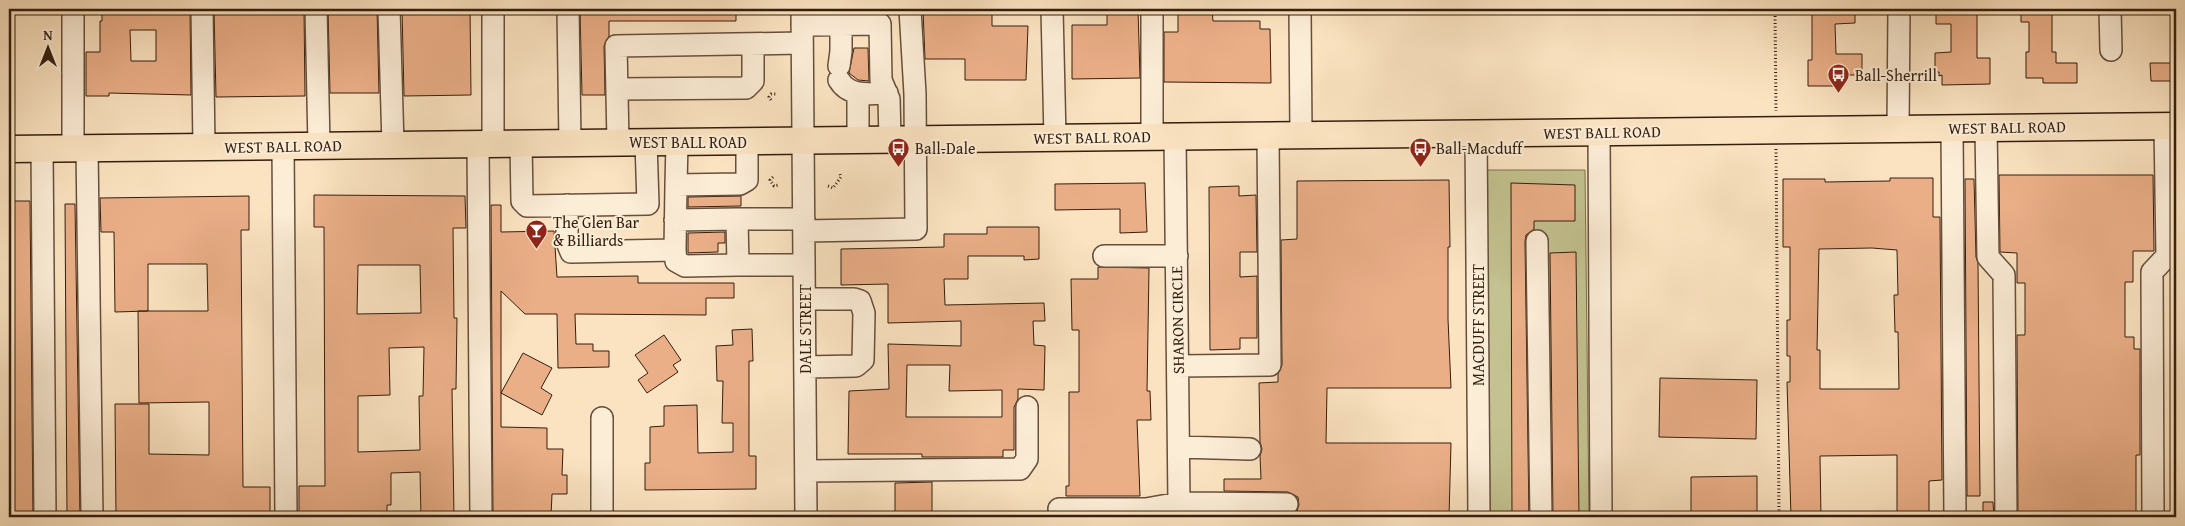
<svg xmlns="http://www.w3.org/2000/svg" width="2185" height="526" viewBox="0 0 2185 526" font-family="'Gentium Book Plus',serif">
	<style>
		.green { fill: #c3c290; stroke: #7c7050 }
		.building { fill: #ebaf88; stroke: #341e0f; fill-rule: evenodd }
		.lines { fill: none; stroke-linecap: round; stroke-linejoin: round }
		.minor-casing { stroke: #664f3c; stroke-width: 24 }
		.major-casing { stroke: #341e0f; stroke-width: 29 }
		.path { stroke: #341e0f; stroke-width: 3; stroke-dasharray: 1 2.5; stroke-linecap: butt }
		.minor { stroke: #fcedd7; stroke-width: 21 }
		.major { stroke: #fbe3c1; stroke-width: 26 }
		.labels { text-anchor: middle; dominant-baseline: central; stroke-width: 4; stroke-linejoin: round; paint-order: stroke }
		.poi-label { font-size: 16px; fill: #341e0f; stroke: #fcedd7; text-anchor: start }
		.street-label { font-size: 16px; fill: #341e0f; stroke: #fcedd7 }
	</style>
	<rect width="100%" height="100%" fill="#fbe3c1"/>
	<filter id="stains"><feTurbulence type="fractalNoise" baseFrequency=".004" numOctaves="4"/><feColorMatrix values="0 0 0 0 .2 0 0 0 0 .09 0 0 0 0 .02 0 0 0 .5 -.17"/></filter>
	<radialGradient id="worn" r=".72"><stop offset=".6" stop-color="#630" stop-opacity="0"/><stop offset="1" stop-color="#630" stop-opacity=".3"/></radialGradient>
	<path class="green" d="M1487 170H1585L1589 517H1490Z"/>
	<path class="building" d="M102 9H190L191 95 109 93V96H86V52H100V21H102ZM130 30H156V61H131Z
		M214 9H304L305 96 216 97Z
		M328 9H377L379 93H330Z
		M402 9H470L471 95 404 96Z
		M580 9H736V21H609V36L604 46 605 95H582Z
		M923 9H992V26H1028L1026 80H965V59H925Z
		M1107 9H1138L1140 78 1072 79V25H1107Z
		M1178 9H1212L1213 21H1260V29H1270L1271 83 1164 82V32H1178Z
		M1812 9H1855V23L1835 24 1836 54H1862V75H1844V86H1808V60H1812Z
		M1936 9H1977V58H1990V84L1942 85V75L1939 76V72H1935V53L1951 52V24H1936Z
		M2021 9H2052V52H2056V63H2077V83H2043V78H2026V52H2029V22H2021Z
		M854 48H868L869 81 858 80 849 73Z
		M2150 63H2176L2174 81H2151Z
		M1999 175H2153L2154 251H2133V282H2125V337H2134V349H2140V455H2136V517H2018L2017 335H2025V283H2017V253L2000 252Z
		M1890 178H1933V217H1940L1942 480 1929 481V517H1897V455L1820 456 1821 517H1791L1787 382H1790V356H1787V320H1790V247H1783V179H1825V182L1890 181ZM1872 248 1897 250 1898 295H1894L1895 332H1898L1899 389H1820V350H1817L1819 249Z
		M1965 179H1974L1976 257 1978 263 1980 496H1967Z
		M1449 180 1450 247H1448V319L1451 388H1327L1326 443H1451L1449 517H1224L1287 516 1297 511 1299 505 1298 497 1288 492 1224 491V479H1261L1260 456 1262 449 1260 442 1259 383 1278 382V374L1282 365 1281 240 1297 239V181Z
		M1145 183 1147 232 1120 233V209L1055 210V184Z
		M1511 183 1575 185V221H1534V229L1526 235 1525 241 1529 517H1512Z
		M1239 186V196L1256 195 1257 252H1240V277L1257 276V338H1240V349L1210 350 1209 187Z
		M314 195 465 196 466 228H453L454 318H457L456 389H452L454 517H421L420 472 391 473V505H387V517H299V486H325L324 227H314ZM358 265H420L421 313 357 314ZM424 347 423 396H419L420 450 358 452V396L390 395 389 348Z
		M249 196V230H241L243 487H270V517H116L115 404H149V454L209 455V402L139 403 138 311H208L207 264H148V311L115 312 114 232H101L100 198Z
		M741 196V206L688 207V197Z
		M10 201H30L33 517H9Z
		M65 204H75L80 517H67Z
		M491 205H501V232L554 231 557 277 638 276V283H734V298H706V315L575 314 576 344H593V351H609V367L558 368 557 314H525L501 291V427L547 428V449H563L562 475H567V494H552L551 516 501 515V517H493Z
		M987 227H1039V259L1024 260V256H968V279H944L945 305 1044 303 1045 321H1033L1034 345 1045 346 1044 390 1018 389V399L1014 407V450H1003V457H922V454H848L849 391 889 389 888 344 961 346V321L888 323V284L841 285V249L944 247V234H987ZM907 365H950L949 391 1002 390V417H906Z
		M725 232V243H718V252L688 253V233Z
		M1576 252 1579 517H1553L1550 253Z
		M1098 267 1149 268 1147 391H1150L1151 420H1137L1140 496H1066V486H1069V392H1079V330H1072L1071 279H1098Z
		M752 329 753 361H749V456H756V489L645 490V463H650V427L664 426V406L697 405 698 453 733 452V423H722L723 381H717L716 346 733 345 732 330Z
		M664 335 681 360 673 365 678 372 647 393 638 380 648 373 635 355Z
		M523 353 552 368 541 388 552 395 542 415 501 393Z
		M1660 378 1757 380 1756 439 1659 437Z
		M1757 476V517H1691V477Z
		M932 482V517H895V483Z
		M1983 502H1993L1994 517H1983Z"/>
	<g class="lines">
		<defs>
			<path id="minor" d="M73 9V148
				M202 9 204 147
				M316 9 319 145
				M389 9 393 145
				M493 9V144
				M568 9 570 143
				M802 9 806 517
				M1052 9 1055 138
				M1300 9 1301 135
				M2110 9 2111 50
				M802 25 880 24 881 80 889 99 890 139
				M839 66 841 51V25
				M839 80C849 97 869 94 887 93
				M617 89 746 88 753 81V44
				M858 94V140
				M1952 128 1955 517
				M1986 128 1988 257 2004 275 2006 517
				M1898 129 1899 9
				M1599 132 1601 517
				M1476 133 1479 517
				M1175 136 1179 503
				M1152 137V9
				M618 142 616 46 802 43
				M677 142 676 185 740 184 747 180V141
				M521 143 522 201 527 206 648 204 646 142
				M478 144 481 517
				M283 146 286 517
				M42 148 45 517
				M87 148 92 517
				M567 205V242L571 252 675 250 676 261 685 266 738 265
				M804 219H737L738 265H804
				M675 220 737 219
				M804 231 916 229 915 94 910 9
				M1537 241 1541 517
				M675 250 676 185
				M1104 256H1177
				M805 299H854L860 301 864 313 863 360 856 366 805 367
				M1178 366 1270 365 1268 135
				M602 418V517
				M1179 447 1250 449
				M806 471 1020 469 1027 459V407
				M1059 509H1146L1179 503 1287 504
				M2153 517 2152 272 2167 256 2165 126"/>
			<path id="major" d="M9 149 2176 126"/>
		</defs>
		<use href="#minor" class="minor-casing"/>
		<use href="#major" class="major-casing"/>
		<path class="path" d="M1775 9 1776 111
			M771 100 769 97 771 94H776
			M1776 149 1779 517
			M773 177 770 180 774 186 779 185
			M828 186 833 188 841 177 840 174"/>
		<use href="#minor" class="minor"/>
		<use href="#major" class="major"/>
	</g>
	<defs>
		<symbol id="bus-pin" viewBox="-11 -11 22 30"><path d="M0 17L-7.5 6A9.5 9.5 0 1 1 7.5 6Z" fill="#8f2418" stroke="#fcedd7"/><path d="M-5-6H5V4H4V6H2V4H-2V6H-4V4H-5ZM-3.5-4V0h7V-4ZM-3.5 1.2v1.5H-2V1.2ZM2 1.2v1.5H3.5V1.2Z" fill="#fff"/></symbol>
		<symbol id="bar-pin" viewBox="-11 -11 22 30"><path d="M0 17L-7.5 6A9.5 9.5 0 1 1 7.5 6Z" fill="#8f2418" stroke="#fcedd7"/><path d="M-6-5H6L.8 .8V4.5H3.5V6h-7V4.5H-.8V.8Z" fill="#fff"/></symbol>
	</defs>
	<g fill-rule="evenodd">
		<use href="#bus-pin" x="1826" y="62" width="25" height="34"/>
		<use href="#bus-pin" x="886" y="136" width="25" height="34"/>
		<use href="#bus-pin" x="1408" y="136" width="25" height="34"/>
		<use href="#bar-pin" x="524" y="218" width="25" height="34"/>
	</g>
	<g class="labels">
		<g class="poi-label">
			<text x="1855" y="75">Ball-Sherrill</text>
			<text x="915" y="148">Ball-Dale</text>
			<text x="1436" y="148">Ball-Macduff</text>
			<text x="553" y="222">The Glen Bar<tspan x="553" dy="18">&amp; Billiards</tspan></text>
		</g>
		<g class="street-label">
			<text transform="translate(2007 127) rotate(-1)">WEST BALL ROAD</text>
			<text transform="translate(1602 132) rotate(-1)">WEST BALL ROAD</text>
			<text transform="translate(1092 137) rotate(-1)">WEST BALL ROAD</text>
			<text x="688" y="142">WEST BALL ROAD</text>
			<text transform="translate(283 146) rotate(-1)">WEST BALL ROAD</text>
			<text transform="translate(1177 320) rotate(-91)">SHARON CIRCLE</text>
			<text transform="translate(1478 325) rotate(-90)">MACDUFF STREET</text>
			<text transform="translate(805 329) rotate(-90)">DALE STREET</text>
		</g>
	</g>
	<rect width="2185" height="526" fill="none" stroke="#fbe3c1" stroke-width="30"/>
	<rect x="10" y="10" width="2165" height="506" fill="none" stroke="#341e0f" stroke-width="2.5"/>
	<rect x="15" y="15" width="2155" height="496" fill="none" stroke="#341e0f"/>
	<g transform="translate(48 48)" stroke="#fcedd7" stroke-width="4" paint-order="stroke">
	<path d="M0-4L9 19L0 12L-9 19Z" fill="#341e0f"/>
	<text y="-8" font-size="14" font-weight="bold" text-anchor="middle" fill="#341e0f">N</text>
	</g>
	<rect width="100%" height="100%" filter="url(#stains)"/>
	<rect width="100%" height="100%" fill="url(#worn)"/>
</svg>
